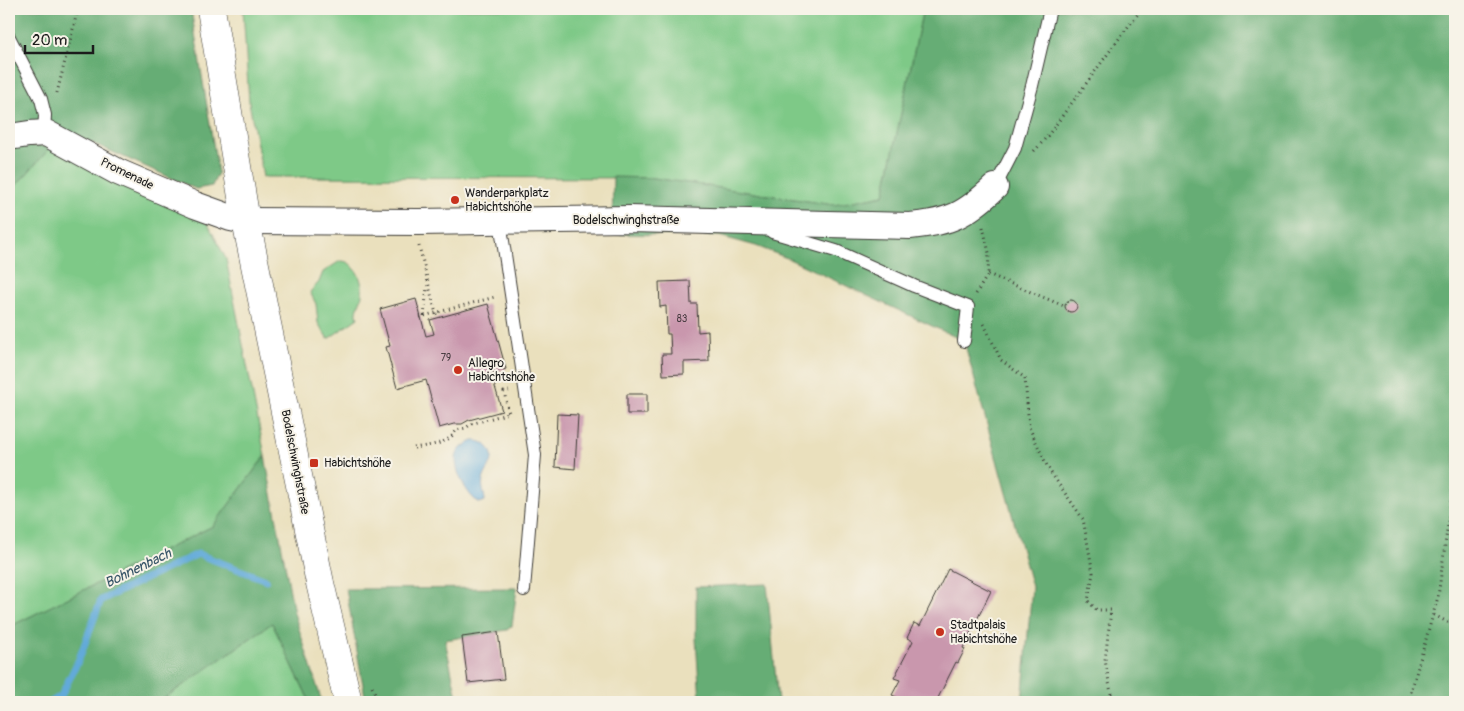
<svg xmlns="http://www.w3.org/2000/svg" width="1464" height="711" viewBox="0 0 1464 711" font-family="Pangolin,sans-serif">
	<style>
		.green { fill: #7ec987; stroke: #4d7252 }
		.forest { fill: #66ad74; stroke: #416448 }
		.water { fill: #62aad9; stroke: #3f637a }
		.lines { fill: none; stroke-linecap: round; stroke-linejoin: round }
		.stream { stroke: #62aad9; stroke-width: 7 }
		.building { fill: #c997ad }
		.lane-casing { stroke: #3b3934; stroke-width: 14 }
		.street-casing { stroke: #3b3934; stroke-width: 28 }
		.secondary-casing { stroke: #3b3934; stroke-width: 29 }
		.path { stroke: #3b3934; stroke-width: 3; stroke-dasharray: 1 4; stroke-linecap: butt }
		.lane { stroke: #fff; stroke-width: 12 }
		.street { stroke: #fff; stroke-width: 26 }
		.secondary { stroke: #fff; stroke-width: 28 }
		.poi-dot { fill: #c8321e; stroke: #f7f3e8; stroke-width: 2 }
		.labels { text-anchor: middle; dominant-baseline: central; stroke-width: 4; stroke-linejoin: round; paint-order: stroke }
		.number-label { font-size: 10px; fill: #473b40 }
		.street-label { font-size: 12px; fill: #1c1c1c; stroke: #f7f3e8 }
		.poi-label { font-size: 12px; fill: #1c1c1c; stroke: #f7f3e8; text-anchor: start }
		.water-label { font-size: 14px; font-style: italic; fill: #385568; stroke: #f7f3e8 }
	</style>
	<rect width="100%" height="100%" fill="#f7f3e8"/>
	<filter id="ink" filterUnits="userSpaceOnUse"><feTurbulence type="fractalNoise" baseFrequency=".02" numOctaves="2"/><feDisplacementMap in="SourceGraphic" scale="10" xChannelSelector="R" yChannelSelector="G"/><feConvolveMatrix kernelMatrix="1 2 1 2 8 2 1 2 1" color-interpolation-filters="sRGB"/></filter>
	<filter id="wash" filterUnits="userSpaceOnUse"><feTurbulence type="fractalNoise" baseFrequency=".0096" numOctaves="4" result="noise"/><feDisplacementMap in="SourceGraphic" scale="20" xChannelSelector="R" yChannelSelector="G"/><feGaussianBlur stdDeviation="1.12" result="paint"/><feColorMatrix in="noise" values="0 0 0 0 0 0 0 0 0 0 0 0 0 0 0 0 0 1.4 0 .05"/><feComposite in="paint" operator="in"/></filter>
	<g filter="url(#wash)">
		<rect width="100%" height="100%" fill="#eae0bd"/>
		<path class="green" d="M243 9H923L884 195 834 205 654 178 263 177 249 102Z
			M52 146 196 215 208 224 226 259 265 456 213 526 9 627V193Z
			M340 261C347 261 350 263 354 268 361 276 364 289 361 299 359 306 355 311 358 318L328 339 318 323 316 304 310 292 319 282 323 272Z
			M272 623 310 702H159Z"/>
		<path class="forest" d="M9 9H191L218 173 212 186 196 189 43 121 9 128Z
			M923 9H1455V702H1022L1032 587 964 341 787 258 756 246 719 236 612 234 613 177 654 178 834 205 884 195Z
			M9 146H52L9 193Z
			M265 456 294 613 322 702H310L272 623 159 702H9V627L213 526Z
			M767 584 778 702H700L696 638V587Z
			M517 588 512 626 507 630 445 640 458 702H366L346 589Z"/>
		<path class="water" d="M473 441C480 441 483 442 488 447 499 460 485 469 483 481 481 486 485 495 485 501L480 503C467 497 452 467 457 454 460 447 467 444 473 441Z"/>
		<g class="lines">
			<path class="stream" d="M51 702 61 696 79 659 101 600 198 554 266 580"/>
		</g>
		<g id="blocks">
			<path class="building" d="M690 281 691 304H697L698 332 708 331 709 361 684 362V374L663 375 662 354H671L670 334H667L666 306 660 307 659 282Z
				M416 299 426 336 434 334 430 320 488 304 506 369 491 373 502 411 469 420 462 424H454L439 428 426 380 397 388 386 347 390 346 380 309Z
				M1065 306a6 6 0 1 1 12 0a6 6 0 1 1-12 0Z
				M627 394H647V414H627Z
				M557 414 578 415 575 469 555 467Z
				M948 569 991 591 963 648 965 649 958 663 956 662 936 702H907L892 695 900 680 894 678 913 641 907 638 914 623 920 626Z
				M498 632 504 679 468 683 462 637Z"/>
		</g>
	</g>
	<g filter="url(#ink)">
		<use href="#blocks" fill-opacity="0" stroke="#3b3934" stroke-width="1"/>
		<g class="lines">
			<defs>
				<path id="lane" d="M9 37 41 99 45 115 44 133
					M995 187 1015 148 1032 86 1050 9
					M500 221 535 455 524 590
					M772 232 836 251 914 286 968 307 964 341"/>
				<path id="street" d="M9 137 29 134 46 133 118 172 195 205 231 218 246 221 419 222 630 219 910 226C951 222 965 215 995 187"/>
				<path id="secondary" d="M211 9 246 221 320 583 348 702"/>
			</defs>
			<use href="#lane" class="lane-casing"/>
			<use href="#street" class="street-casing"/>
			<use href="#secondary" class="secondary-casing"/>
			<path class="path" d="M57 93 78 9
				M1034 151C1047 138 1057 123 1068 108 1093 75 1116 41 1142 9
				M419 246 437 318
				M988 274 1064 306
				M976 294 988 274 989 253 983 227
				M424 316 427 287
				M420 317 495 297
				M984 324 1001 360 1025 378 1029 427 1049 470 1083 519 1093 573 1088 601 1097 610H1111L1105 660 1111 693V702
				M414 448C429 445 449 445 456 430L466 428 471 424 509 413 504 392 509 391
				M1434 615 1455 626
				M372 687 380 702
				M1408 702 1438 597 1455 471"/>
			<use href="#lane" class="lane"/>
			<use href="#street" class="street"/>
			<use href="#secondary" class="secondary"/>
		</g>
	</g>
	<g class="poi-dot">
		<circle cx="455" cy="200" r="5"/>
		<circle cx="458" cy="370" r="5"/>
		<rect x="309" y="458" width="10" height="10" rx="2.5"/>
		<circle cx="940" cy="632" r="5"/>
	</g>
	<g class="labels">
		<g class="number-label">
			<text x="682" y="319">83</text>
			<text x="446" y="358">79</text>
		</g>
		<g class="street-label">
			<text transform="translate(127 174) rotate(26)">Promenade</text>
			<text x="626" y="220">Bodelschwinghstraße</text>
			<text transform="translate(295 462) rotate(79)">Bodelschwinghstraße</text>
		</g>
		<g class="poi-label">
			<text x="465" y="193">Wanderparkplatz<tspan x="465" dy="14">Habichtshöhe</tspan></text>
			<text x="468" y="363">Allegro<tspan x="468" dy="14">Habichtshöhe</tspan></text>
			<text x="324" y="463">Habichtshöhe</text>
			<text x="950" y="625">Stadtpalais<tspan x="950" dy="14">Habichtshöhe</tspan></text>
		</g>
		<g class="water-label">
			<text transform="translate(138 568) rotate(-26)">Bohnenbach</text>
		</g>
	</g>
	<rect width="1464" height="711" fill="none" stroke="#f7f3e8" stroke-width="30"/>
	<path d="M25 45v8h68v-8" fill="none" stroke="#1c1c1c" stroke-width="2.5"/>
	<text x="32" y="45" font-size="15" fill="#1c1c1c" stroke="#f7f3e8" stroke-width="4" paint-order="stroke">20 m</text>
</svg>
